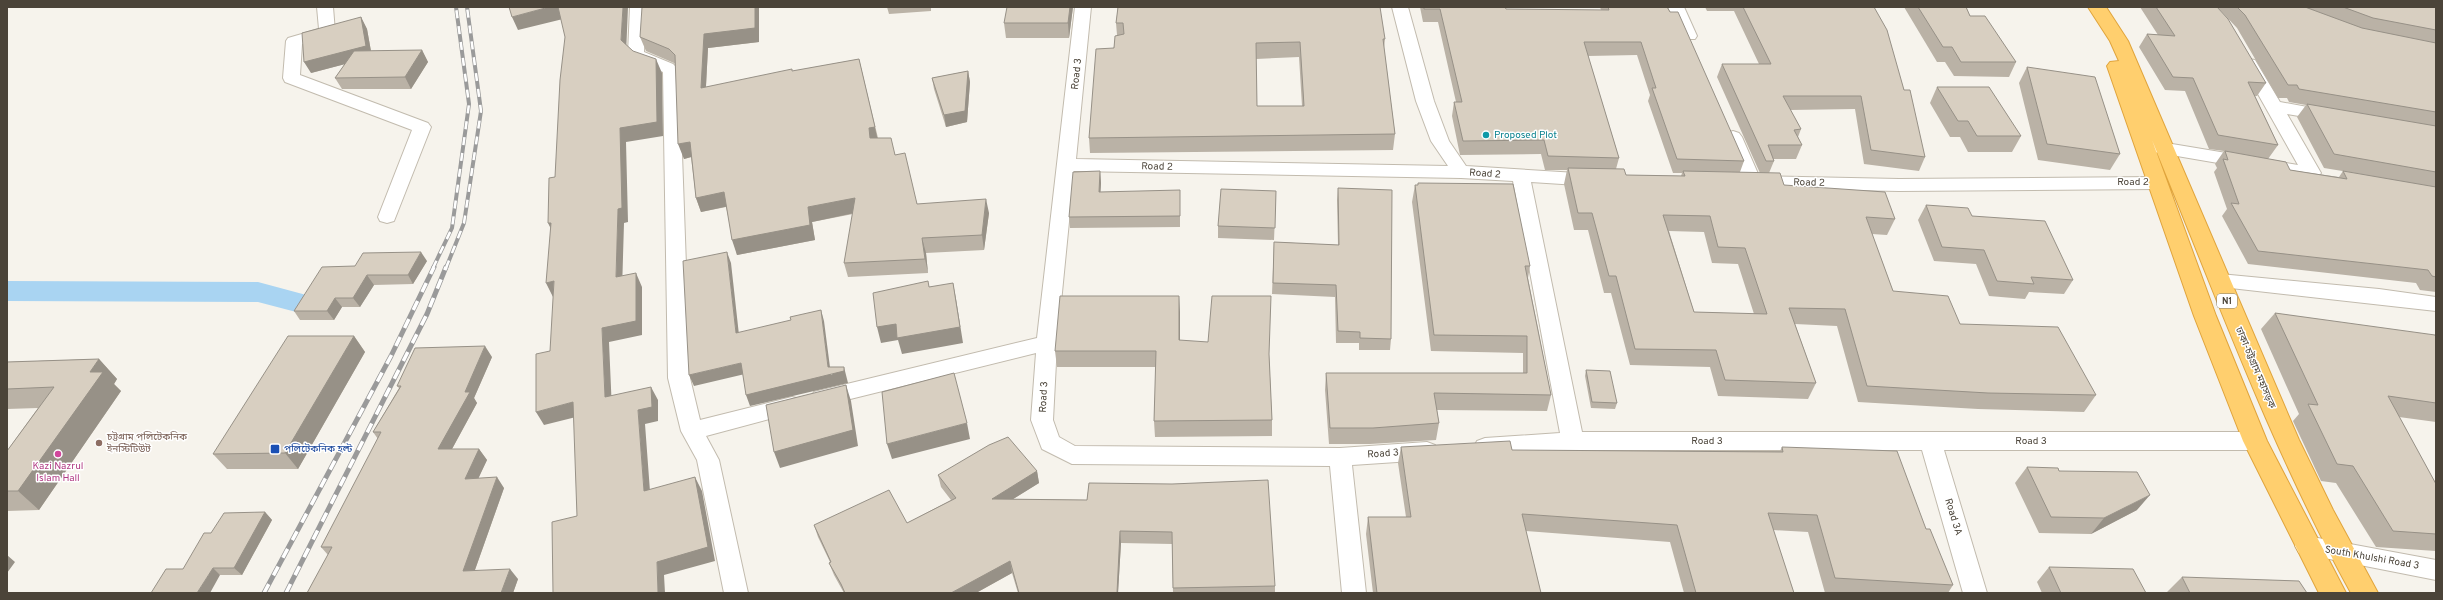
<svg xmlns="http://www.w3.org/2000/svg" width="2443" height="600" viewBox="0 0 2443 600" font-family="Overpass,'Noto Sans Bengali',sans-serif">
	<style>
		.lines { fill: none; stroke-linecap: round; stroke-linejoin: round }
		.canal { fill: #a9d4f2; fill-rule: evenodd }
		.street-casing { stroke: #c2bbae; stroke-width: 2 }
		.highway-casing { stroke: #e0a43c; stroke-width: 2 }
		.street { fill: #fff; fill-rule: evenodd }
		.highway { fill: #ffcf6e; fill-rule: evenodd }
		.rail-far1-casing { stroke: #9a9a9a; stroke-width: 4 }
		.rail-casing { stroke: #9a9a9a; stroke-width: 5 }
		.rail-far1 { stroke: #fff; stroke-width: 2.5; stroke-dasharray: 8; stroke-linecap: butt }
		.rail { stroke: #fff; stroke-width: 3.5; stroke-dasharray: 10; stroke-linecap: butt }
		.wall { fill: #bab2a6; fill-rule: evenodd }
		.shaded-wall { fill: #979187 }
		.building { fill: #d8cfc1; stroke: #979187; fill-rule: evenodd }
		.culture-dot { fill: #0f9aa8; stroke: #fff; stroke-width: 1.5 }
		.education-dot { fill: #8d6e63; stroke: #fff; stroke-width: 1.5 }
		.transit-dot { fill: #1a4fb4; stroke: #fff; stroke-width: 1.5 }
		.hotel-dot { fill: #d1479c; stroke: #fff; stroke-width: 1.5 }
		.labels { text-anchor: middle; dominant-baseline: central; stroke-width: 3; stroke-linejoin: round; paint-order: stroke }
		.shield { fill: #fff; stroke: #817c74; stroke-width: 1 }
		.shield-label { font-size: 9px; font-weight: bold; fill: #4b4439 }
		.street-label { font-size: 10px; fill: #4b4439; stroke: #fff }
		.culture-label { font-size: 10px; fill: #0d838f; stroke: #fff; text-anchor: start }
		.education-label { font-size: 10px; fill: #785e54; stroke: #fff; text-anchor: start }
		.transit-label { font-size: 10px; fill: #164399; stroke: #fff; text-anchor: start }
		.hotel-label { font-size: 10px; fill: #b23c85; stroke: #fff }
	</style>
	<rect width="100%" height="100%" fill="#f6f3ec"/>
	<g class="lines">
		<path class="canal" d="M7 281 258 282 310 296 314 303 310 310 300 313 258 302 7 301Z"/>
		<defs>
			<path id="street" d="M317 7H333L335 32 333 35 302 44 300 75 428 123 431 127 394 221 387 223 380 221 378 217 412 130 285 82 283 78 286 41 288 38 319 29Z
				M630 7H646L644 52 673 64 679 70 690 378 700 420 792 397 800 399 803 405 800 411 792 413 706 436 719 460 748 593H724L697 460 681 431 668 378 663 72 639 63 628 54Z
				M1075 7H1091L1076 159 1448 166 1431 141 1416 101 1392 7H1408L1434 101 1449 141 1466 166 1593 174 1599 176 1602 180 1599 184 1593 186 1531 182 1582 432H2255L2263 435 2266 441 2263 447 2255 450H1944L1987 593H1963L1922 450H1573L1485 456 1477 453 1474 447 1477 441 1485 438 1560 433 1513 181 1461 178 1074 171 1057 343 1053 420 1059 437 1075 446 1340 448 1427 442 1435 445 1438 451 1435 457 1427 460 1352 465 1366 593H1342L1330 466 1072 464 1042 449 1031 420 1036 353 822 406 814 404 811 398 814 392 822 390 1037 338Z
				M1668 7H1684L1697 36 1695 39H1683Z
				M2249 59 2255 60 2280 102 2329 111 2335 112 2338 116 2335 120 2329 121 2287 114 2321 173 2318 177 2312 179 2142 150 2139 146 2142 142 2148 140 2298 165 2241 64 2243 60Z
				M1733 131 1739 133 1742 137 1759 176 1899 179 2156 177 2162 179 2165 183 2162 187 2156 189 1899 191 1753 188 1747 186 1744 182 1724 137 1727 133Z
				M2220 274 2379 289 2436 297V311L2213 286 2210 281 2213 276Z
				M2307 536 2436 560V580L2299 553 2295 546 2299 539Z"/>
			<path id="highway" d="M2088 7H2106L2128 41 2299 440 2333 510 2378 593H2351C2271 448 2215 293 2152 140L2216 316 2267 441 2346 593H2319L2243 441 2194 316 2107 66 2110 62 2119 61 2110 41Z"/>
		</defs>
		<use href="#street" class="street-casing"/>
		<use href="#highway" class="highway-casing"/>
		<use href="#street" class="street"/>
		<use href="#highway" class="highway"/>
		<defs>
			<path id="rail-far1" d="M433 268 452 228 469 104 456 7
				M446 268 464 223 481 111 467 7"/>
			<path id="rail" d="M264 593 391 356 434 267
				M286 593 427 314 446 267"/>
		</defs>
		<use href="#rail-far1" class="rail-far1-casing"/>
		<use href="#rail" class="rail-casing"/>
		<use href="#rail-far1" class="rail-far1"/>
		<use href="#rail" class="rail"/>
	</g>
	<path class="wall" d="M887 7H931V11L889 14Z
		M1073 7 1069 38H1006L1004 23Z
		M1118 7 1385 39 1384 48 1395 134 1393 150 1090 153 1089 138 1117 35 1116 23ZM1299 57 1302 106H1257L1256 59Z
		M1420 7H1505L1506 9 1601 10 1600 7H1667L1744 161 1740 172 1760 173 1717 77 1722 64H1759L1734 11H1707L1705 7H1874L1904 90 1925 157 1919 171 1864 164 1855 109 1790 110 1801 129 1798 137 1802 145 1796 159H1773L1774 161 1769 173 1784 185 1895 219 1887 235 1872 234 1893 291 1960 324 2096 395 2084 412 1978 409 1858 402 1837 326 1795 324 1816 383 1808 399 1718 396 1710 367 1630 365 1611 293H1604L1588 230H1574L1564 184 1567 170H1545L1541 154 1460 155 1452 116 1454 102H1456L1438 22H1423ZM1637 55 1650 95 1648 101 1673 173H1682L1681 176 1626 175 1616 169 1619 158 1588 56ZM1669 231 1704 232 1712 263 1738 264 1754 314 1694 312Z
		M1904 7H1966L1970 16 2016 62 2009 77 1954 76 1945 62H1937Z
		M2140 7H2217L2266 83 2257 96H2255L2278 145 2268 159 2290 170 2339 177 2343 171 2385 178 2324 168 2297 117 2306 105 2289 102 2287 98H2278L2237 28 2217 7H2436V292L2420 290 2416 283 2248 264 2222 216 2227 209 2214 172 2217 168 2215 164 2224 151 2209 149 2185 91 2165 90 2139 47 2147 34 2158 35Z
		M361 17 367 29 371 51 422 50 428 62 411 89H342L335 78 345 64 311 73Z
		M640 37 759 42 708 48 706 87 859 59 878 138 895 155 917 204 989 213 984 250 926 253 928 273 848 277 844 263 853 214 812 222 815 240 737 255 726 207 701 212 696 198 691 157 684 159 675 64 674 63 646 51Z
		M2027 67 2120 154 2110 170 2038 160 2019 83Z
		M968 71 970 82 967 122 946 127 934 89 932 78Z
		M1937 87 2021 136 2012 152H1968L1960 137H1950L1930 103Z
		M1100 171 1101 183 1100 192 1180 202V227L1070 228 1069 217Z
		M1418 183 1530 266 1528 278 1551 395 1547 411 1437 410 1439 423 1436 440 1370 444H1329L1325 390 1326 373H1523V353L1431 351 1412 202 1415 185H1418Z
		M1338 188 1391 339 1390 350H1359V343H1336L1335 297 1272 294 1274 242 1338 245 1337 200Z
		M1276 191 1274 240 1218 238V226Z
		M1926 205 1972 216 2073 280 2064 294 2029 292 2025 299 1989 296 1976 264 1934 261 1918 220Z
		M427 261 413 284 374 285 360 307H342L334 320H300L294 311 355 266Z
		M1180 312V341L1269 354 1272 420V436L1155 437 1154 421 1156 367H1057L1055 351Z
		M2275 313 2436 337V422L2399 417 2436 484V551L2376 547 2336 483 2321 481 2293 421 2299 414 2261 329Z
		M354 336 365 352 298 469H227L213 454Z
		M492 357 474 398 477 403 452 449H479L487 460 478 478 504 488 475 570 518 579 513 593H307L328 555 321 547 378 439 373 432 399 388 397 386Z
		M99 359 117 379 114 384 121 391 39 510 7 511V451L38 408 7 409V362Z
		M1586 370 1617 403 1615 409 1591 408 1585 376Z
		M1401 447 1512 450 1780 451 1782 447 1926 529 1953 585 1948 593H1825L1808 532 1773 530 1794 593H1684L1670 542 1526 531 1541 593H1373L1366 534 1368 517H1406L1398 463Z
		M2027 467 2059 471 2137 510 2091 534 2039 533 2015 483Z
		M1037 471 1039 483 1013 499 1087 500 1089 483 1275 586V593H1173L1172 544 1121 543 1118 593H1018L1012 573 976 593H844L834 575 829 563 830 562 818 537 814 525 907 523 951 500 941 487 938 475Z
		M265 512 272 520 242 575H220L183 569 211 533Z
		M2049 567 2146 593H2042L2037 582Z
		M2182 577 2307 593H2167V592Z"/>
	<path class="shaded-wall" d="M549 7H558L563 19 518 30 512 17Z
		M623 7H628L626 54 621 40Z
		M755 7H759V42L708 48 705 103 701 88 704 34Z
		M1070 7H1073L1069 38 1068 23Z
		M361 17 367 29 372 57 311 73 304 62Z
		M422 50 428 62 411 89 405 77Z
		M656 59 662 73 663 136 626 142 628 222 624 223 622 291 616 277 620 128Z
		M859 59 878 141 870 138Z
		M968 71 970 82 967 122 946 127 944 115Z
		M690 142 695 156 684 159 678 144Z
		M1100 171 1101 183 1100 203 1099 192Z
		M724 192 729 206 701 212 696 198Z
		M855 198 859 212 812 222 815 240 737 255 732 240 808 207Z
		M986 199 989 213 984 250 982 235Z
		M548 223H551L555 237Z
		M922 238 926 253 928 273 925 259Z
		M421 252 427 261 413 284 408 275Z
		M727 252 731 263 740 344 736 333Z
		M636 273 642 287V335L609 342 612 411 605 397 602 328Z
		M367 275 374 285 360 307 353 298Z
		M554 281 553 297 546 283Z
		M953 283 956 299 963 343 902 354 898 340 881 343 877 327Z
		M1179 296 1180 312V357L1179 340Z
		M335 298 342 307 334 320 327 311Z
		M821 310 824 321 831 375 844 367 848 383 750 406 746 395 828 367Z
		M354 336 365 352 298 469 285 453Z
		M485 346 492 357 474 398 477 403 446 460 438 449 465 392Z
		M99 359 117 379 114 384 121 391 39 510 18 491 90 372Z
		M741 363 745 374 694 386 689 375Z
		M846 385 851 401 858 446 780 468 774 452Z
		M651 387 658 400V421L645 424 651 505 644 491 638 410Z
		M573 402 580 416 544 425 536 412Z
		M967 423 970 439 892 459 887 444Z
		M479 449 487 460 473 490 465 479Z
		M1037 471 1039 483 994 511 992 499Z
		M497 477 504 488 471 581 463 571Z
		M695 477 702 491 715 561 664 575 665 593H658L657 562Z
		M2150 495 2137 510 2091 534 2104 518Z
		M265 512 272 520 242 575 234 568Z
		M1120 531 1121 543 1118 593H1117Z
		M7 555 15 562 7 573Z
		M1010 561 1012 573 976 593H951Z
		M213 568 220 575 210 593H197Z
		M510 569 518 579 513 593H501Z"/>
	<path class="building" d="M509 7H549L512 17Z
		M558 7H623L621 40 633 51 656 59 657 122 620 128 622 208 618 209 616 277 636 273V321L602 328 605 397 651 387 652 407 638 410 644 491 695 477 708 547 657 562 658 593H553L552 522 577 516 573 402 536 412V354L550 351 554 281 546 283 551 223H548L549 178 555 177 560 80 565 37Z
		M642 7H755V28L704 34 701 88 792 69V71L859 59 875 127 869 128 870 138H891L895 155 905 153 917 204 986 199 982 235 922 238 925 259 844 263 855 198 808 207 810 225 732 240 724 192 696 198 690 142 678 144 675 55 669 49 640 37Z
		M1007 7H1070L1068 23H1004Z
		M1118 7H1380L1385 39H1383L1395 134 1089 138 1096 49 1114 48 1115 36 1124 34 1123 23H1116ZM1300 42 1304 106H1257L1256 43Z
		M1424 7H1505L1506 9 1609 10 1608 7H1667L1670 12H1678L1744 161 1677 159 1652 88H1656L1641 42H1584L1619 158 1548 156 1544 140 1463 141 1454 102H1462L1440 9H1424Z
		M1743 7H1874L1887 30 1904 90H1910L1925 157 1871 150 1861 96H1783L1801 129 1794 130 1802 145H1768L1774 161H1766L1722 64H1771Z
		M1918 7H1966L1970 16H1985L2016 62H1961L1952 47H1943Z
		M2156 7H2217L2228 19 2266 83 2248 82 2278 145 2218 135 2193 78 2173 77 2147 34 2175 36Z
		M2237 7H2305L2362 28 2436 43V112L2299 89 2297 85H2288L2245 15Z
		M2343 7H2436V30L2373 18Z
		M361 17 366 46 304 62 302 33Z
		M422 50 405 77 335 78 354 51Z
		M2027 67 2095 77 2120 154 2047 144Z
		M968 71 965 111 944 115 932 78Z
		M1937 87H1989L2021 136H1977L1968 121H1958Z
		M2307 104 2436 126V172L2334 154Z
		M2225 151 2286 162 2290 170 2347 179 2343 171 2436 187V277L2432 276 2428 270 2258 251 2231 203 2239 204 2223 159 2228 160Z
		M1568 168 1624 169 1626 175 1685 176 1683 171 1780 173 1784 185 1885 192 1895 219 1866 217 1893 291 1948 296 1960 324 2058 327 2096 395 1988 393 1867 386 1845 309 1789 308 1816 383 1725 380 1716 350 1635 349 1616 276H1609L1592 213H1578ZM1663 215 1710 216 1718 247 1745 248 1767 314 1694 312Z
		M1100 171 1099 192 1180 190V216L1069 217 1073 172Z
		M1418 183 1513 184 1530 266H1525L1551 395 1434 393 1439 423 1373 428H1330L1326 373H1527V336L1434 335 1415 185H1418Z
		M1338 188 1392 190 1391 339 1360 338V332L1338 331 1336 285 1273 283 1274 242 1339 245Z
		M1221 189 1276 191 1275 228 1218 226Z
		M1926 205 1968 208 1972 216 2045 221 2073 280 2031 277 2034 284 1997 281 1984 250 1942 247Z
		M421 252 408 275H367L353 298H335L327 311H294L322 267 355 266 363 253Z
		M727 252 736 333 791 320 790 317 821 310 828 367H844V371L746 395 741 363 689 375 683 261Z
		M928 281 929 287 953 283 960 327 897 338 896 324 877 327 873 293Z
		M1060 296H1179V340L1208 342 1212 296H1271L1269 354 1272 420 1154 421 1156 351H1055Z
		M2275 313 2435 335 2436 337V403L2388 396 2436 484V534L2393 531 2353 466 2337 464 2308 404 2318 405Z
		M288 336H354L285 453 213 454Z
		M485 346 465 392H470L438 449H479L465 479 497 477 463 571 510 569 501 593H307L332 547H321L381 432H373L401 386H397L415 348Z
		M99 359 90 372H103L18 491H7V451L54 387 7 389V362Z
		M1586 370 1610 371 1617 403 1592 402Z
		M954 373 967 423 887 444 882 392Z
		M846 385 853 430 774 452 766 405Z
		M1008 437 1037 471 992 499 1087 500 1089 483 1172 484 1268 480 1275 586 1173 588 1172 532 1120 531 1117 593H1019L1010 561 951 593H845L841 584 829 563 831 562 814 525 889 490 907 523 956 498 938 475 989 445Z
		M1510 441 1512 450 1783 452 1782 447 1897 451 1926 529H1930L1953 585 1835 578 1817 515 1768 513 1794 593H1696L1677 525 1522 514 1541 593H1377L1368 517H1411L1401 447Z
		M2027 467 2058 468 2059 471 2137 472 2150 495 2104 518 2051 517Z
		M265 512 234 568H213L197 593H151L166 569H183L204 533H211L224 513Z
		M2049 567 2133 569 2146 593H2061Z
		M2182 577 2299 581 2307 593H2190Z"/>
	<circle class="culture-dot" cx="1486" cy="135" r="4"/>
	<circle class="education-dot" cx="99" cy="443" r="4"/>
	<rect class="transit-dot" x="270" y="444" width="10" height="10" rx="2"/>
	<circle class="hotel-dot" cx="58" cy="454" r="4"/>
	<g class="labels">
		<rect class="shield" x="2217" y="294" width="20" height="14" rx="3"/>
		<g class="shield-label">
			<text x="2227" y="301">N1</text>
		</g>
		<g class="street-label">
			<text transform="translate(1077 74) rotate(-84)">Road 3</text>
			<text transform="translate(1157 167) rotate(1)">Road 2</text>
			<text transform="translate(1485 174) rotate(4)">Road 2</text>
			<text x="2133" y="182">Road 2</text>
			<text transform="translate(1809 183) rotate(1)">Road 2</text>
			<text transform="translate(2255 368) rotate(67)">ঢাকা-চট্টগ্রাম মহাসড়ক</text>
			<text transform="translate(1044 397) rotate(-87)">Road 3</text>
			<text x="1707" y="441">Road 3</text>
			<text x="2031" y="441">Road 3</text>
			<text transform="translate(1383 454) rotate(-4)">Road 3</text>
			<text transform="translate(1953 517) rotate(73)">Road 3A</text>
			<text transform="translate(2372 558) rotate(10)">South Khulshi Road 3</text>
		</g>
		<g class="culture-label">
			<text x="1494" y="135">Proposed Plot</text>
		</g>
		<g class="education-label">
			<text x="107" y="437">চট্টগ্রাম পলিটেকনিক<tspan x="107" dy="12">ইনস্টিটিউট</tspan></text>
		</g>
		<g class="transit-label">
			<text x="284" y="449">পলিটেকনিক হল্ট</text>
		</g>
		<g class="hotel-label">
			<text x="58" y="466">Kazi Nazrul<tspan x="58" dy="12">Islam Hall</tspan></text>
		</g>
	</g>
	<rect width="2443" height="600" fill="none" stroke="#4b4439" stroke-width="16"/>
</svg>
